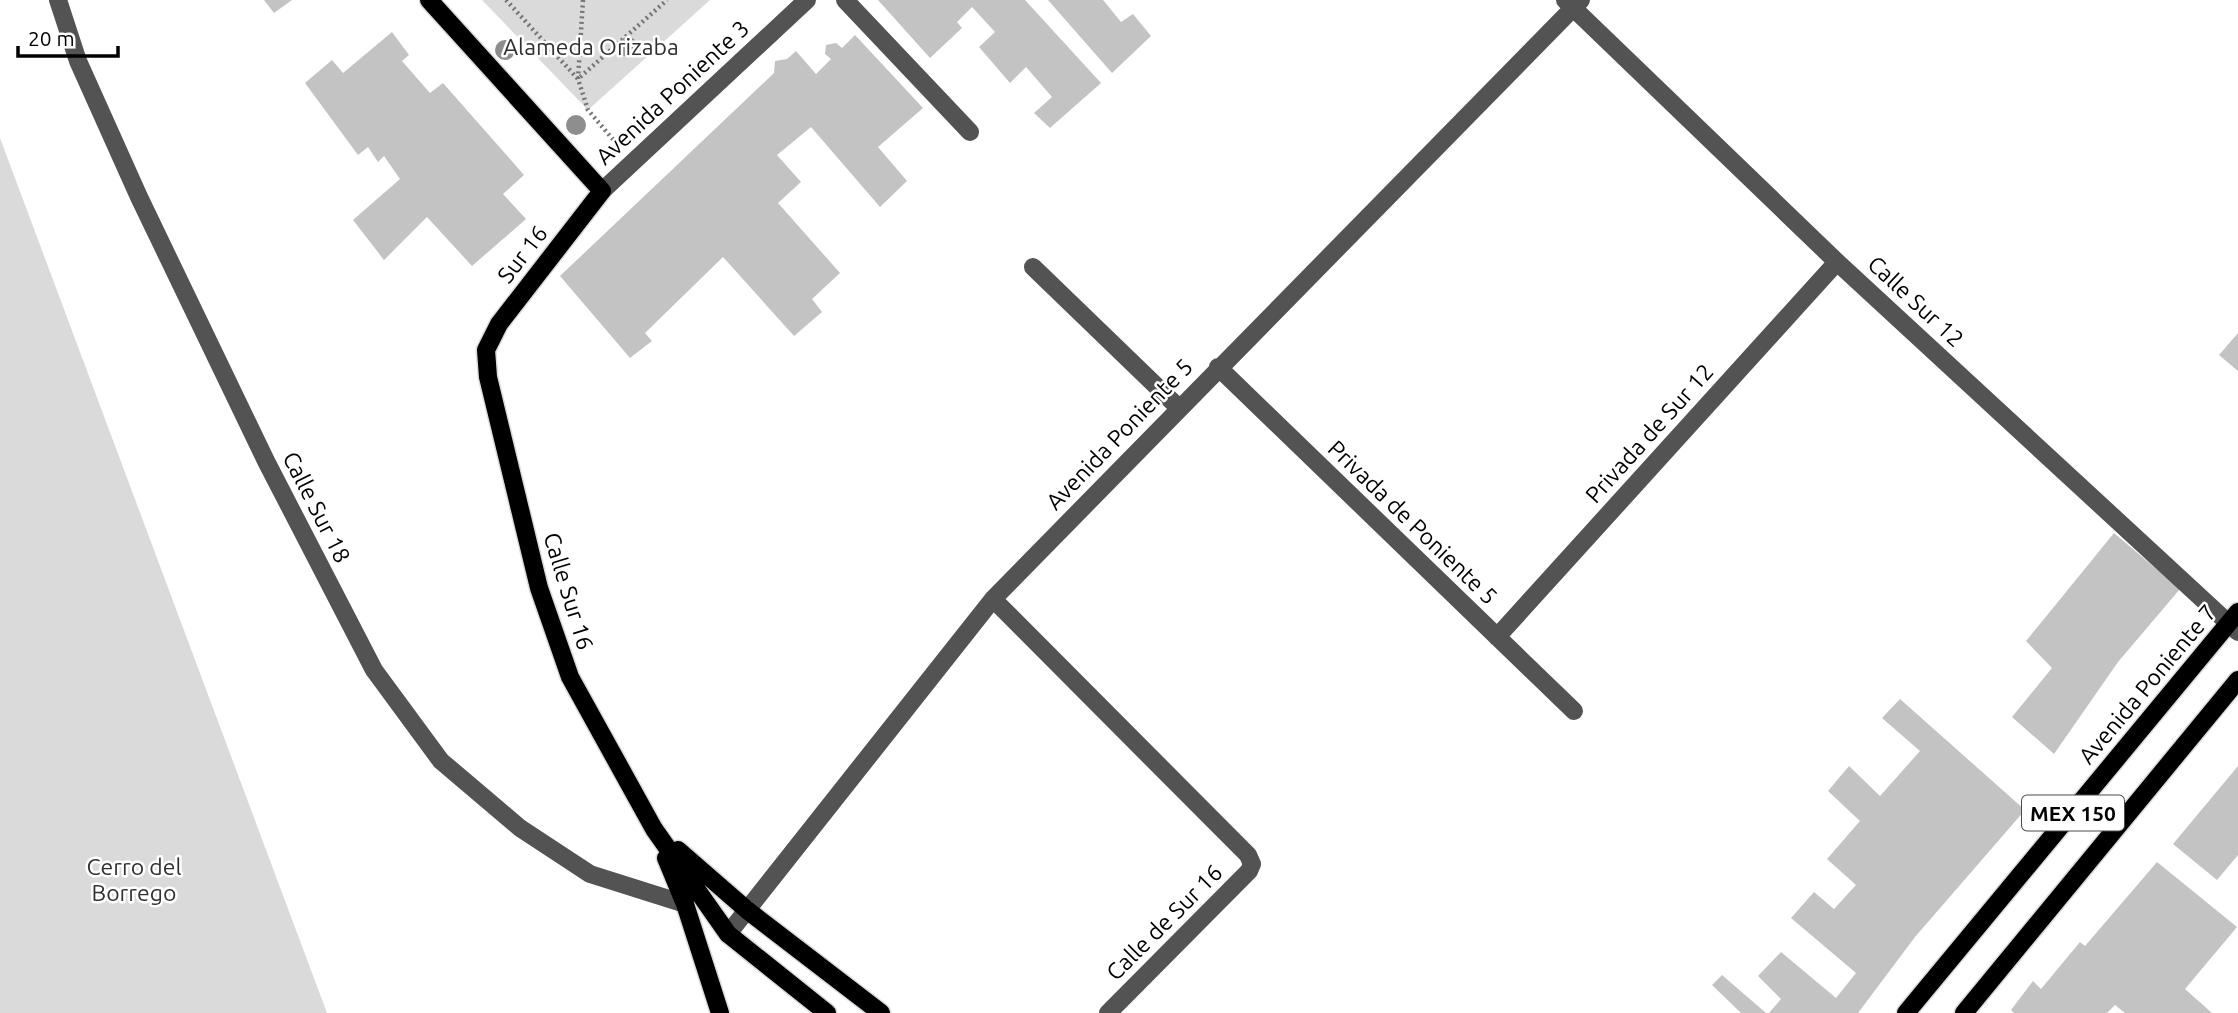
<svg xmlns="http://www.w3.org/2000/svg" width="2238" height="1013" viewBox="0 0 2238 1013" font-family="Ubuntu,sans-serif">
	<style>
		.green { fill: #dadada }
		.building { fill: #c3c3c3 }
		.lines { fill: none; stroke-linecap: round; stroke-linejoin: round }
		.major-casing { stroke: #dbdbdb; stroke-width: 21 }
		.path { stroke: #757575; stroke-width: 4.5; stroke-dasharray: 2 3.5; stroke-linecap: butt }
		.minor { stroke: #535353; stroke-width: 18 }
		.major { stroke: #000; stroke-width: 18 }
		.tree { fill: #8e8e8e }
		.labels { text-anchor: middle; dominant-baseline: central; stroke-width: 5; stroke-linejoin: round; paint-order: stroke }
		.shield { fill: #fff; stroke: #4c4c4c; stroke-width: 2 }
		.shield-label { font-size: 21px; font-weight: bold; fill: #000 }
		.park-label { font-size: 23px; fill: #313131; stroke: #fff }
		.street-label { font-size: 23px; fill: #000; stroke: #fff }
	</style>
	<rect width="100%" height="100%" fill="#fff"/>
	<path class="green" d="M482 0H710L588 110Z
		M0 138 327 1013H0Z"/>
	<path class="building" d="M264 0H292L274 13Z
		M878 0H1025L1101 83 1050 128 1034 113 1052 97 1026 67 1010 83 979 47 995 32 972 7 957 22 962 28 930 58Z
		M1048 0H1103L1121 22 1133 14 1151 36 1112 73Z
		M392 32 409 55 402 61 430 93 443 83 524 175 503 194 526 219 472 266 427 217 384 260 353 220 400 179 384 156 378 162 368 147 358 155 305 83 332 60 343 73Z
		M855 35 923 108 878 147 907 181 880 207 811 127 777 155 801 182 778 203 840 273 812 299 822 312 794 336 723 257 645 333 652 341 630 358 560 276 774 73 775 61 787 59 796 51 816 74 831 59 825 54 826 45 836 43 842 48Z
		M2238 333V371L2219 355Z
		M2114 533 2180 589 2118 662 2054 754 2012 717 2052 668 2026 641Z
		M1900 699 2025 810 1915 937 1858 1013H1769L1781 999 1758 976 1781 952 1836 998 1856 973 1791 918 1814 892 1834 909 1856 885 1827 859 1860 821 1828 791 1849 766 1880 796 1920 751 1882 718Z
		M2238 766V855L2217 880 2173 844Z
		M2157 862 2237 927 2185 989 2212 1013H2125L2115 1005 2107 1013H2014L2011 1010 2033 981 2041 989 2080 942 2085 946Z
		M1722 975 1766 1013H1741L1712 985Z"/>
	<g class="lines">
		<defs>
			<path id="major" d="M429 0 602 191 499 324 486 350 488 377 539 588 570 677 654 829 728 934 827 1013
				M678 850 747 910 881 1013
				M666 858 685 904 720 1013
				M1906 1013 2238 612
				M1964 1013 2238 680"/>
		</defs>
		<use href="#major" class="major-casing"/>
		<path class="path" d="M506 0 578 79 667 0
			M583 0 578 79 588 110 616 143"/>
		<path class="minor" d="M58 0 78 61 139 197 266 461 374 670 441 761 520 828 590 874 685 904
			M845 0 970 132
			M1565 0 1837 262 2238 632
			M602 191 807 0
			M1033 267 1179 408
			M1218 367 1574 711
			M993 599 1248 855 1252 864 1249 871 1108 1013
			M1497 637 1837 262
			M728 934 993 599 1581 0"/>
		<use href="#major" class="major"/>
	</g>
	<g class="tree">
		<circle cx="628" cy="47" r="10"/>
		<circle cx="505" cy="50" r="10"/>
		<circle cx="576" cy="125" r="10"/>
	</g>
	<g class="labels">
		<rect class="shield" x="2022" y="795.5" width="102" height="35" rx="5"/>
		<g class="shield-label">
			<text x="2073" y="813">MEX 150</text>
		</g>
		<g class="park-label">
			<text x="591" y="46">Alameda Orizaba</text>
			<text x="134" y="866">Cerro del<tspan x="134" dy="26">Borrego</tspan></text>
		</g>
		<g class="street-label">
			<text transform="translate(672 92) rotate(-43)">Avenida Poniente 3</text>
			<text transform="translate(522 254) rotate(-52)">Sur 16</text>
			<text transform="translate(1916 301) rotate(43)">Calle Sur 12</text>
			<text transform="translate(1649 433) rotate(-48)">Privada de Sur 12</text>
			<text transform="translate(1119 434) rotate(-46)">Avenida Poniente 5</text>
			<text transform="translate(317 507) rotate(63)">Calle Sur 18</text>
			<text transform="translate(1413 522) rotate(44)">Privada de Poniente 5</text>
			<text transform="translate(569 591) rotate(73)">Calle Sur 16</text>
			<text transform="translate(2147 684) rotate(-50)">Avenida Poniente 7</text>
			<text transform="translate(1164 922) rotate(-45)">Calle de Sur 16</text>
		</g>
	</g>
	<path d="M18 46v10h100v-10" fill="none" stroke="#000000" stroke-width="3.5"/>
	<text x="28" y="46" font-size="21" fill="#000000" stroke="#ffffff" stroke-width="5" paint-order="stroke">20 m</text>
</svg>
